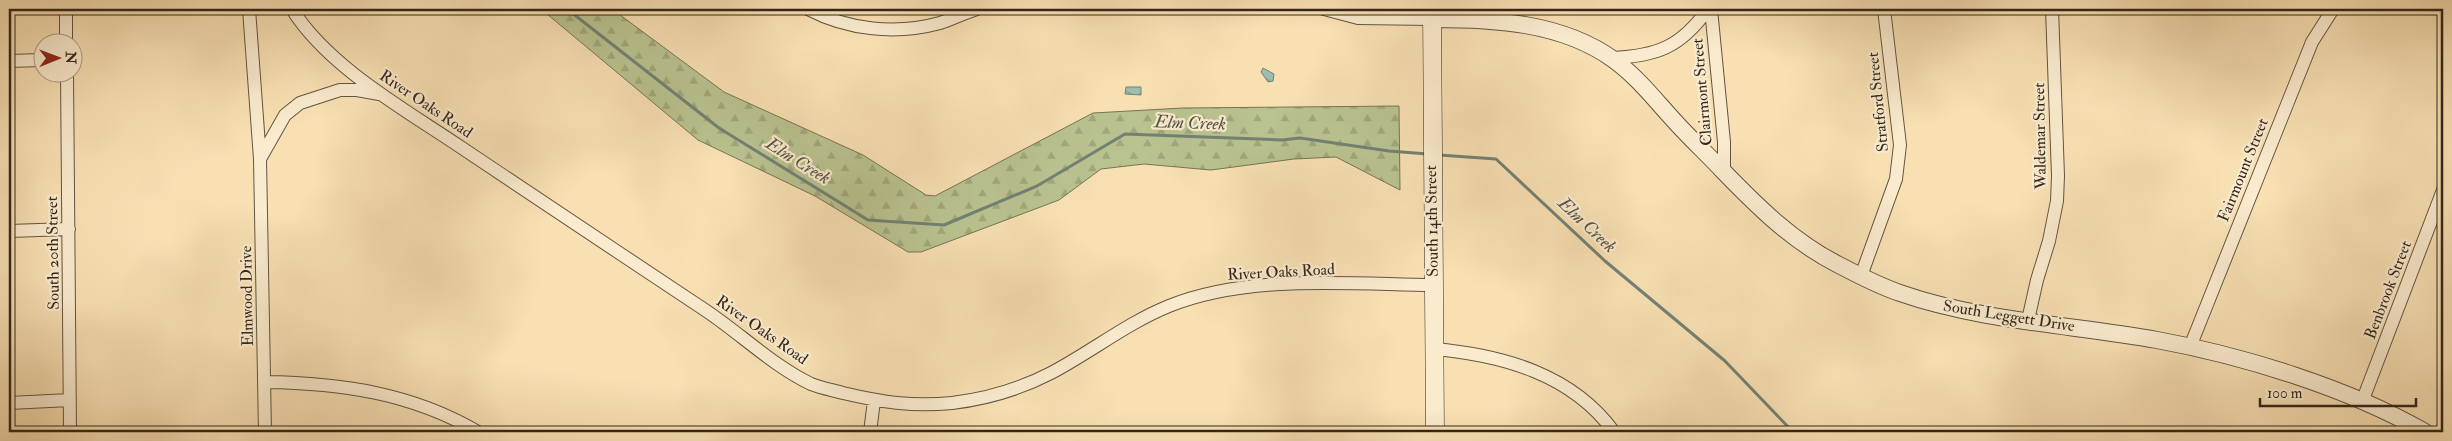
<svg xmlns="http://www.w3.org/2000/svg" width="2452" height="441" viewBox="0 0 2452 441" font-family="'IM FELL Double Pica',serif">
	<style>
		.forest { fill: url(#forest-firs); stroke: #767456 }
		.water { fill: url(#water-waves); stroke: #738174 }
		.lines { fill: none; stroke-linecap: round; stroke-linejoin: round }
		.stream { stroke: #738174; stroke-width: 3 }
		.minor-casing { stroke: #645441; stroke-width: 14 }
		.tertiary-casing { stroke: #645441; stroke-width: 18 }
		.secondary-casing { stroke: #33261b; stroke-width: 19 }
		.minor { stroke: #faebce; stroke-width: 12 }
		.tertiary { stroke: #faebce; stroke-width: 16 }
		.secondary { stroke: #faebce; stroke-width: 18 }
		.labels { text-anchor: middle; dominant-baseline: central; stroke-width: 4.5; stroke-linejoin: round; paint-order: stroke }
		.street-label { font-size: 16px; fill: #33261b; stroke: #faebce }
		.water-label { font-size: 18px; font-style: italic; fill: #535347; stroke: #faebce }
	</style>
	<defs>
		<pattern id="forest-firs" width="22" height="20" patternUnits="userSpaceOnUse" patternTransform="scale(1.25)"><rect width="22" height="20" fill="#b9c390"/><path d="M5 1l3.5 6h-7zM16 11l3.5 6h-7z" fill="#a0a77c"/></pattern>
		<pattern id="water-waves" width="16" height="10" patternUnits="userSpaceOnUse" patternTransform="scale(1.25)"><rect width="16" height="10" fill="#9dbdaf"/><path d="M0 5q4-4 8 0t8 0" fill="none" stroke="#81998e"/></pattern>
	</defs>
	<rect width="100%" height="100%" fill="#f8e0b3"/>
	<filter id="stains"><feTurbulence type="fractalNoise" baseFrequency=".004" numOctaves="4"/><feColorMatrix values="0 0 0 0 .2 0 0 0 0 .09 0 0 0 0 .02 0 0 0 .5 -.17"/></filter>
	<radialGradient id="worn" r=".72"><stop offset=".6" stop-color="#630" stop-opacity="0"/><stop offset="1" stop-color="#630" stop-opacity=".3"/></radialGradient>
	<path class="forest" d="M541 9H612L724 92 863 155 926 195 935 196 1093 113 1183 108 1399 106 1400 190 1336 157 1294 159 1211 170 1144 164 1101 169 1059 200 921 252H908L815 196 698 140Z"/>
	<path class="water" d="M1263 68 1274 74 1273 81 1268 82 1261 72Z
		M1126 87H1141V95L1125 94Z"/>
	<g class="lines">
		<path class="stream" d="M567 9 719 128 868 220 944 225 1037 186 1125 134 1282 140 1300 138 1389 151 1428 154
			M1439 155 1496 159 1605 261 1725 361 1793 432"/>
		<defs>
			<path id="minor" d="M66 9V42
				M249 9 260 159
				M292 9C328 67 406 110 462 148 542 202 624 256 705 310 741 334 772 365 811 384 821 388 832 390 843 393 881 402 912 407 952 403 986 399 1020 389 1051 373 1091 352 1127 323 1169 306 1248 274 1349 284 1433 285
				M808 9C848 30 896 35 940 23 952 19 964 13 977 9
				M1324 9 1358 18 1432 19
				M1711 9 1724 142V172
				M1612 58C1657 56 1681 47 1708 9
				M9 61 42 60
				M67 72 70 432
				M9 231 69 229
				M1861 276 1896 179 1900 145 1884 9
				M2028 320 2037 280 2049 241 2057 201 2058 176 2052 9
				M2190 347 2312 42 2333 9
				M1434 349C1502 355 1572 374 1614 432
				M265 382C340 383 412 393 478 432
				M2362 402 2443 190
				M9 403 70 400
				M265 432 260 159 285 115 300 103 340 90H357L379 94
				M870 432 874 401"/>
			<path id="tertiary" d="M1432 19C1493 19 1562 22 1614 60 1640 79 1658 104 1680 127 1694 142 1709 156 1723 171 1758 207 1793 242 1839 265 1858 275 1879 286 1900 293 1980 321 2073 325 2157 340 2244 356 2348 388 2425 432"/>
			<path id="secondary" d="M1432 9 1435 432"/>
		</defs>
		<use href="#minor" class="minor-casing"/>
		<use href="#tertiary" class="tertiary-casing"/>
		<use href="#secondary" class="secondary-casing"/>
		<use href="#minor" class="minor"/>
		<use href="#tertiary" class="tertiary"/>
		<use href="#secondary" class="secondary"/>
	</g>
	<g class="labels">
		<g class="street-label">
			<text transform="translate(1702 92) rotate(-95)">Clairmont Street</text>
			<text transform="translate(1878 102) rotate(-96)">Stratford Street</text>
			<text transform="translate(426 104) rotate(34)">River Oaks Road</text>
			<text transform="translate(2040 136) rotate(-91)">Waldemar Street</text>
			<text transform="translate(2243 170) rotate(-68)">Fairmount Street</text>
			<text transform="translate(1432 221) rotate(-91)">South 14th Street</text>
			<text transform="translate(53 253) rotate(-91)">South 20th Street</text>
			<text transform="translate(1281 272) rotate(-3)">River Oaks Road</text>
			<text transform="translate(2388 290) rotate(-69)">Benbrook Street</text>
			<text transform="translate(247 296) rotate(-91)">Elmwood Drive</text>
			<text transform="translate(2009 316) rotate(9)">South Leggett Drive</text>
			<text transform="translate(762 330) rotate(35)">River Oaks Road</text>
		</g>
		<g class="water-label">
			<text transform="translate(1190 123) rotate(2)">Elm Creek</text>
			<text transform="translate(798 161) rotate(32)">Elm Creek</text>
			<text transform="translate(1587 225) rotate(43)">Elm Creek</text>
		</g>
	</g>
	<rect width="2452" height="441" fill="none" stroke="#f8e0b3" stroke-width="30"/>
	<rect x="10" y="10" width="2432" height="421" fill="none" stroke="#33261b" stroke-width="2.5"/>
	<rect x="15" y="15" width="2422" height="411" fill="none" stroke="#33261b"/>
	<g transform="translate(58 58) rotate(89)"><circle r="24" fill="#faebce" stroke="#aa9c86"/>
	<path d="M0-4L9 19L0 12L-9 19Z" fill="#8f2418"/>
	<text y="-8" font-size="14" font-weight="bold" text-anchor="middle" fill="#33261b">N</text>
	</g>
	<path d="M2260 398v8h156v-8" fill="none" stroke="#33261b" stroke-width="2.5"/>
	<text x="2267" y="398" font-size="15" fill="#33261b" stroke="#faebce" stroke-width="4" paint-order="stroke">100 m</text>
	<rect width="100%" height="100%" filter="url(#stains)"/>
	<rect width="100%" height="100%" fill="url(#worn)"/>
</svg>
